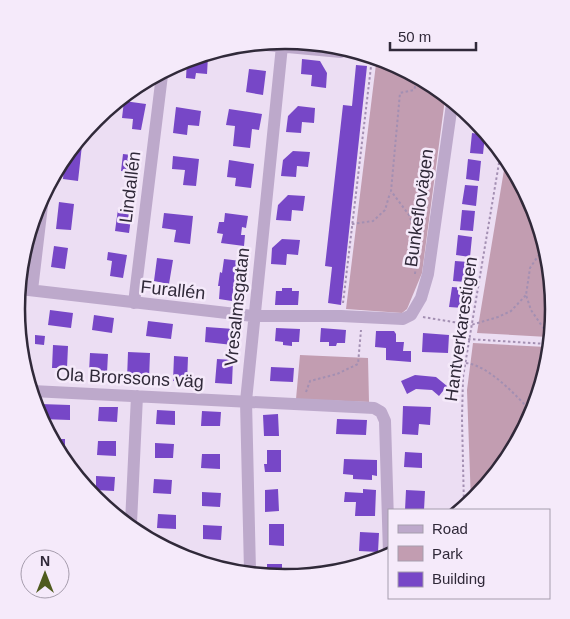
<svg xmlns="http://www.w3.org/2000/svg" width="570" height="619" viewBox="0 0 570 619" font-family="Arial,sans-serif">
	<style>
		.green { fill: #c29db1 }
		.building { fill: #7747c7 }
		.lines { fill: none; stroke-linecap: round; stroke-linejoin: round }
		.path { stroke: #a38fb2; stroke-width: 2; stroke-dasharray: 2.5 2.5; stroke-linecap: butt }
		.street { stroke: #bda9cb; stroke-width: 12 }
		.labels { text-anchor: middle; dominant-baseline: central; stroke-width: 5; stroke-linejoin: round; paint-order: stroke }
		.street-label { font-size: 18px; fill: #302939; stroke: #f5eafa }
		.rim { fill: none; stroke: #302939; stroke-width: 2.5 }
	</style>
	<rect width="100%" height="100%" fill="#ecdef3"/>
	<path class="green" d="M376 64 395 66 445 99 422 273 407 309 402 313 346 309Z
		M505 164 533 207 554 310 548 337 477 333Z
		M473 343 546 347 533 413 475 500 471 503 467 390Z
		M300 355 368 358 369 402 296 399Z"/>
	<path class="building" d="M208 56 207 74 196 73 195 79 186 78 187 60Z
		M302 59 320 61 327 73 326 88 311 86 312 75 301 74Z
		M356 65 367 66 341 305 328 303 332 267 325 266 343 105 352 106Z
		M249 69 266 71 263 95 246 92Z
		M124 101 146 104 141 130 132 129 133 119 122 118Z
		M298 106 315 108 314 123 302 122 301 133 286 132 288 116Z
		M176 107 201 111 199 126 188 125 187 135 173 133Z
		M229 109 262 114 259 130 252 129 250 148 233 146 235 126 226 125Z
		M473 118 475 120 481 129 472 128Z
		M472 133 485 135 483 154 470 153Z
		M78 144 82 145 78 181 63 179 64 166Z
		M293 151 310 152 308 167 297 166 296 177 281 176 283 160Z
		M123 154 140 156 138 173 121 171Z
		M173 156 199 159 196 186 183 185 185 170 172 169Z
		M468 159 481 161 479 181 466 179Z
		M229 160 254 164 251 188 235 186 236 178 227 177Z
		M465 185 478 186 476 206 462 204Z
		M288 195 305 196 303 211 292 210 291 221 276 220 278 205Z
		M59 202 74 204 71 230 56 229Z
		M118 209 132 211 129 233 115 231Z
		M462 210 475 211 473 231 460 230Z
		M164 213 193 216 190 244 174 242 176 230 162 228Z
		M225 213 248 216 246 228 242 227 241 235H245L244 246 221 243 223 234 217 233 219 222H224Z
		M458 235 472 237 470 257 456 255Z
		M282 239 300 240 298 255 287 254 286 265 271 264 272 248Z
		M54 246 68 248 65 269 51 267Z
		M108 252 127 255 123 278 110 276 112 261 107 260Z
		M157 258 173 260 169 284 154 281Z
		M224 259 241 261 237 290H233L232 301 219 299 220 286H218L220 272 222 273Z
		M455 261 469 262 466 282 453 281Z
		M452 287 465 288 463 308 449 307Z
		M282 288H292V291H299L298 305H275L276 291H282Z
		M17 306H20L18 318 16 309Z
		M50 310 73 313 71 328 48 325Z
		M94 315 114 318 112 333 92 330Z
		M148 321 173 324 171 339 146 336Z
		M206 327 234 329 233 345 205 342Z
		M276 328 300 329 299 342H292V346L283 345V342L275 341Z
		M321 328 346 330 345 343H337L336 346H329V342H320Z
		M376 331H394L396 334V342H404L403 351H411V362L386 360V348L375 347Z
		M423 333 449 335 448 353 422 352Z
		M35 335 45 336 44 345 35 344Z
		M53 345 68 346 67 368H52Z
		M128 352 150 353 149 380 127 379Z
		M90 353 108 354 107 373 89 372Z
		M174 356 188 357 187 382 173 381Z
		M217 359 233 360 232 384 215 383Z
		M271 367 294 368 293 382 270 381Z
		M415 375 436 377 447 386 439 396 432 390 416 389 407 394 401 381Z
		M40 404 70 405V420L41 419 40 416Z
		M403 406 431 407 430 425 419 424 418 435 402 434Z
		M99 407H118L117 422 98 421Z
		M157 410 175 411V425L156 424Z
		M202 411 221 412 220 426H201Z
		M278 414 279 436H264L263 415Z
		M337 419 367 420 366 435 336 434Z
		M54 439H65V454Z
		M98 441H116V456L97 455Z
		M155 443 174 444 173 458H155Z
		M267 450H281V472H265L264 464H267Z
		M405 452 422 453V468L404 467Z
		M202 454H220V469L201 468Z
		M344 459 377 460V476L372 475V480L353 479V475L343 474Z
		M96 476 115 477 114 491 96 490Z
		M154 479 172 480 171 494 153 493Z
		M278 489 279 511 265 512V490Z
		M363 489 376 490 375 516H355L356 502H344L345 492 363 493Z
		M406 490 425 491 424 510H405Z
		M202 492 221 493 220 507 202 506Z
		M158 514 176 515V529L157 528Z
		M269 524H284V546L269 545Z
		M203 525 222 526 221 540 203 539Z
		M360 532 379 533 378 552 359 551Z
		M168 548 181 549V557Z
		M203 559 221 560V566L203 562Z
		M267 564H282V578L267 575Z"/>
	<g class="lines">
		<path class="path" d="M352 224 373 221 385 210 390 193
			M542 250 530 268 526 295 531 310 544 329 549 334
			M415 274 418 238 409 215 391 191 400 93 414 90 417 80
			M343 303 372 58
			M423 317 471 325 498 317 511 311 526 295
			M468 339 547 344
			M466 363C490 366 516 396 533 413
			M306 392 310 381 337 374 358 364 361 330
			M464 507 462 419 463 377 500 157"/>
		<path class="street" d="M266 45 341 52
			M20 289 253 316H341L403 319 411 315 421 298 428 274 452 104
			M32 290 43 197
			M134 303 162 75
			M32 391 374 408 381 412 385 421 389 554
			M131 523 137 396
			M250 571 246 401 282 46"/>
	</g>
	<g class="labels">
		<g class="street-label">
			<text transform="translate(130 187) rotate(-83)">Lindallén</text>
			<text transform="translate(419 208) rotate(-82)">Bunkeflovägen</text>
			<text transform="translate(173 290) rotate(6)">Furallén</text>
			<text transform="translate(237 307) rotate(-84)">Vresalmsgatan</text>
			<text transform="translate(461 329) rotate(-82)">Hantverkarestigen</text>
			<text transform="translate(130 378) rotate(3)">Ola Brorssons väg</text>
		</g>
	</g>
	<path d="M0 0H570V619H0ZM25 309a260 260 0 1 1 520 0a260 260 0 1 1-520 0Z" fill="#f5eafa" fill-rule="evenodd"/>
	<path class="rim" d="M25 309a260 260 0 1 1 520 0a260 260 0 1 1-520 0Z"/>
	<rect x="388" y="509" width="162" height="90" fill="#f5eafa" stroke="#a69dad"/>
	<rect x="398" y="525" width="25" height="8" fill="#bda9cb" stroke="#a69dad"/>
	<text x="432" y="534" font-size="15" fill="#302939">Road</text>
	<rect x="398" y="546" width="25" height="15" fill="#c29db1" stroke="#a69dad"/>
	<text x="432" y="559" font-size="15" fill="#302939">Park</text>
	<rect x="398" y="572" width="25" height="15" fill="#7747c7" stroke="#a69dad"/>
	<text x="432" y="584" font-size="15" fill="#302939">Building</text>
	<g transform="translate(45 574)"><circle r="24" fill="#f5eafa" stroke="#a69dad"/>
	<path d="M0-4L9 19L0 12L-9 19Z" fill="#4f5b1e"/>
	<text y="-8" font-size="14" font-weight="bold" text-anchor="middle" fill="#302939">N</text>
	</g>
	<path d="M390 42v8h86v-8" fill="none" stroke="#302939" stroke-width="2.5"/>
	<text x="398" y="42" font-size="15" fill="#302939" stroke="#f5eafa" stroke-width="4" paint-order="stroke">50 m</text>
</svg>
